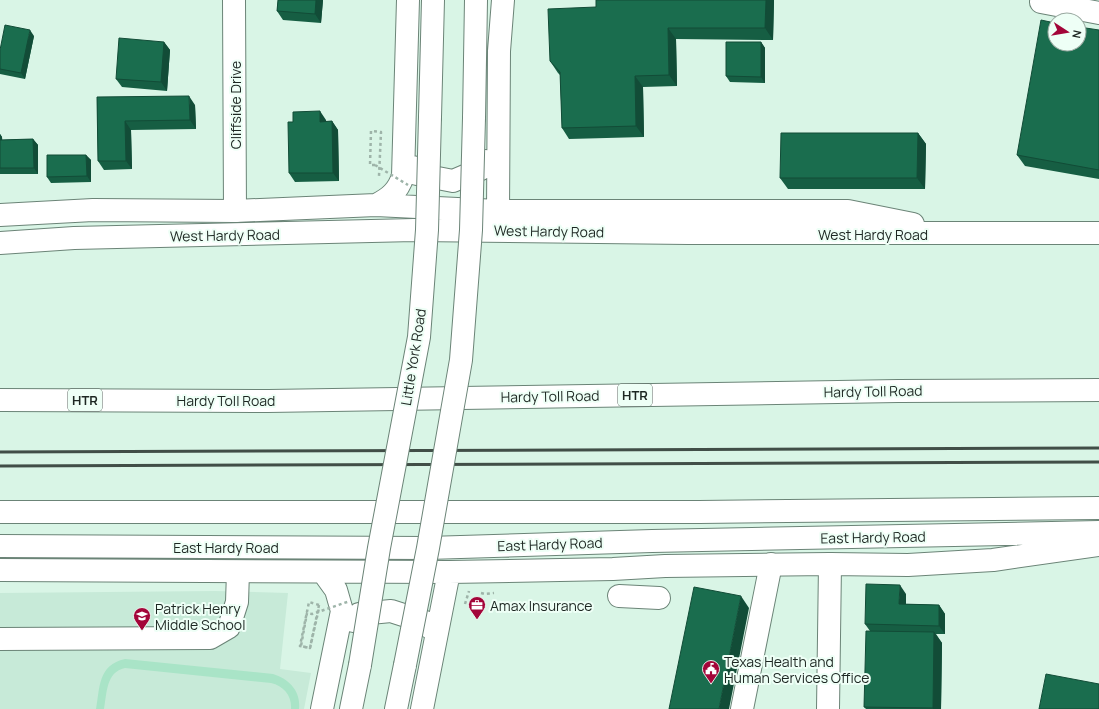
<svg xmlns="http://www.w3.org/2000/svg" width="1099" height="709" viewBox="0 0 1099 709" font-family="Manrope,sans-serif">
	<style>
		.built { fill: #c7ead8 }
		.green { fill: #a9e4c7 }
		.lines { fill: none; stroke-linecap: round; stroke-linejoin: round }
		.minor-casing { stroke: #6b8477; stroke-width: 24 }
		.major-casing { stroke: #6b8477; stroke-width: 24 }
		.highway-casing { stroke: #6b8477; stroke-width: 24 }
		.path { stroke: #9eb4a9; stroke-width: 2.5; stroke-dasharray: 3 3; stroke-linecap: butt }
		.minor { stroke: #fff; stroke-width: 22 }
		.major { stroke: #fff; stroke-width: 22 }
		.highway { stroke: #fff; stroke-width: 22 }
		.rail { stroke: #414e47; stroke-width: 3 }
		.major-bridge-casing { stroke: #6b8477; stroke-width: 24; stroke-linecap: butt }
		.path-bridge { stroke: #9eb4a9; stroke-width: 2.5; stroke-dasharray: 3 3; stroke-linecap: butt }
		.major-bridge { stroke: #fff; stroke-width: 22 }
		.wall { fill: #165e43 }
		.shaded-wall { fill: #124c37 }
		.building { fill: #1a6d4e; stroke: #124c37 }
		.labels { text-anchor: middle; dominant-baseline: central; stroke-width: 4; stroke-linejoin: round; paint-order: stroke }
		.shield { fill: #eefff6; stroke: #5c6862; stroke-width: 1 }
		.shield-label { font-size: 13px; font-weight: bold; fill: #1d2722 }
		.street-label { font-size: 14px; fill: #1d2722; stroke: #eefff6 }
		.poi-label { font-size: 14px; fill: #1d2722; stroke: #eefff6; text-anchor: start }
	</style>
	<rect width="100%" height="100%" fill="#d9f5e6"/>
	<path class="built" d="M215 591 288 593 280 669 311 673 304 709H0V593Z"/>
	<path class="green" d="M125 659 273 674C289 679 301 691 299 709H291C292 696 284 686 271 683L125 668C106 672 107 693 104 709H96C100 687 98 665 125 659Z"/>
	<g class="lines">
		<defs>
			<path id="minor" d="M234 0 235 211
				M1041 2 1099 13
				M619 596 659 598
				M0 639 210 638 229 627 237 602 238 572
				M742 709 771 564
				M828 709 830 564"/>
			<path id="major" d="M430 117 433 0
				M474 118 476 0
				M413 167 417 174 453 181 481 169 485 161
				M376 205C390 198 398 191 403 176L408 0
				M498 211 499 51 503 0
				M0 215 93 210 235 211 376 205 498 211H848L913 224
				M0 243 74 238 414 230 688 233H1099
				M0 546 428 548 652 541 1099 532
				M0 570 449 572 613 569 665 566 830 564 908 565 993 560 1099 545
				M353 621 359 614 391 611 428 623 429 627
				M322 709 342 611 336 590 323 572
				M351 709 360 665
				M396 709 405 665
				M422 709 449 572"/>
			<path id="highway" d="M0 400 268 401 898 391 1099 390
				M0 512H699L1099 508"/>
		</defs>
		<use href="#minor" class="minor-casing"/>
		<use href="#major" class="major-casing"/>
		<use href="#highway" class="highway-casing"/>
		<path class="path" d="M375 165H370L371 131 381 132 379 176
			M481 593 485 594 494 593
			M465 604 469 591
			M319 605 309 602 300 646 310 648 319 608 320 609"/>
		<use href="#minor" class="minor"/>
		<use href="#major" class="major"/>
		<use href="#highway" class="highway"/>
		<path class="rail" d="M0 452 1099 448
			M0 466 1099 462"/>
		<defs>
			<path id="major-bridge" d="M360 665 379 548 419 337 427 230 430 117
				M405 665 428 548 461 360 471 230 474 118"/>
		</defs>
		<use href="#major-bridge" class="major-bridge-casing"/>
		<path class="path-bridge" d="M375 165 408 185
			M319 605 310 648 301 646 307 613 312 614 350 601"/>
		<use href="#major-bridge" class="major-bridge"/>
	</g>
	<path class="wall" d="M278 0H323L321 23 283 20 277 11Z
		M596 0H774L773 40 676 39 677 86 643 87 644 137 569 139 562 128 560 75 558 73 550 61 596 7Z
		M1099 30V179L1025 166 1017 155Z
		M34 36 25 79 0 74V50Z
		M164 42 170 50 167 91 122 87 116 79Z
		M761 42 765 48V83L730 82 726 76Z
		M97 97 195 105 196 129 131 130 132 169 104 170 98 161Z
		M326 120V122L332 121 338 130 339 181 295 182 289 173Z
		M918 133 926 144 925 189H788L780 178Z
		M0 134 2 137V140L33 139 38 145V174H0Z
		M86 155 91 160V182L51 183 47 177Z
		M906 594V604L939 605 945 614V634H936L942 643 941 709H866L864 707 870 631 865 624Z"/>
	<path class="shaded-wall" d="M316 0H323L321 23 315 14Z
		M766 0H774L773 40 765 28Z
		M668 28 676 39 677 86 669 75Z
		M30 30 34 36 25 79 21 73Z
		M164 42 170 50 167 91 161 82Z
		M761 42 765 48V83L761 77Z
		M635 76 643 87 644 137 636 126Z
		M189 96 195 105 196 129 190 120Z
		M320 111 326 120 327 130 320 122Z
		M125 121 131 130 132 169 126 161Z
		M332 121 338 130 339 181 333 173Z
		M918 133 926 144 925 189 917 178Z
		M0 134 2 137 3 146 0 142Z
		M33 139 38 145V174L34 168Z
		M86 155 91 160V182L87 176Z
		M900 585 906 594V613L899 604Z
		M741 596 749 608 729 709H719Z
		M939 605 945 614V634L939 626Z
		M934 632 942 643 941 709H933V708Z"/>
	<path class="building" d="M278 0H316L315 14 277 11Z
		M596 0H766L765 28H668L669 75 635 76 636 126 562 128 560 72 550 61 548 9 596 7Z
		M1041 20 1055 23V44H1079V27L1099 30V170L1017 155Z
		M5 25 30 30 21 73 0 69V50Z
		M119 38 164 42 161 82 116 79Z
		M726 42H761V77L726 76Z
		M189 96 190 120 125 121 126 161H98L97 97Z
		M320 111V122L332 121 333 173H289L288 122H293V112Z
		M781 133H918L917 178H780Z
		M33 139 34 168H0V140Z
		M47 155H86L87 176 47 177Z
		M866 584 900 585 899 604 939 605V626L865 624Z
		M694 587 741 596 719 709H669Z
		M866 631 934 632 933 708 864 707Z
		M1046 674 1099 684V709H1039Z"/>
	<defs>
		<symbol id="office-pin" viewBox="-11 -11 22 30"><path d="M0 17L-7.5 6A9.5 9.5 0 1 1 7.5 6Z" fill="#a30539" stroke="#eefff6"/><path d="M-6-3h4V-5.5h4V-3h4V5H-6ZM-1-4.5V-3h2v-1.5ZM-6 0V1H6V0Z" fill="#fff"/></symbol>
		<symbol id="school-pin" viewBox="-11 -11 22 30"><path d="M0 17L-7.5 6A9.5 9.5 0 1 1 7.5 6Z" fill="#a30539" stroke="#eefff6"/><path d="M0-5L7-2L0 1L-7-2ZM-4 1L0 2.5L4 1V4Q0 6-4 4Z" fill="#fff"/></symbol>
		<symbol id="civic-pin" viewBox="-11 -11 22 30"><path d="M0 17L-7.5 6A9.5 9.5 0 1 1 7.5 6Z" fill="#a30539" stroke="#eefff6"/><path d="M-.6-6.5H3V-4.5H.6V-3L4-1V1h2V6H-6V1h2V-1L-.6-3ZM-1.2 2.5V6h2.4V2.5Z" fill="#fff"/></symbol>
	</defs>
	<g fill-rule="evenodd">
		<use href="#office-pin" x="467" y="595" width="20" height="27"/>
		<use href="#school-pin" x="132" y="606" width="20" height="27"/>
		<use href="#civic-pin" x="701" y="659" width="20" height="27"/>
	</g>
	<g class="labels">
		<g class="shield">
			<rect x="618" y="384" width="34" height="22" rx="3"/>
			<rect x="68" y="389" width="34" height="22" rx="3"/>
		</g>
		<g class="shield-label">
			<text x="635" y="395">HTR</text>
			<text x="85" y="400">HTR</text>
		</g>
		<g class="street-label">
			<text transform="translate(235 105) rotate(-90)">Cliffside Drive</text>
			<text transform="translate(549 231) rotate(1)">West Hardy Road</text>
			<text x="873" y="234">West Hardy Road</text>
			<text transform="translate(225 235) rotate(-1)">West Hardy Road</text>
			<text transform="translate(413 357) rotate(-81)">Little York Road</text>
			<text transform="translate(873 391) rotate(-1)">Hardy Toll Road</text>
			<text transform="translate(550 396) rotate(-1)">Hardy Toll Road</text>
			<text x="226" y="400">Hardy Toll Road</text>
			<text transform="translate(873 537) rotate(-1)">East Hardy Road</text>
			<text transform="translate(550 544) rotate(-2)">East Hardy Road</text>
			<text x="226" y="547">East Hardy Road</text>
		</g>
		<g class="poi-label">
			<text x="490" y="605">Amax Insurance</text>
			<text x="155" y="608">Patrick Henry<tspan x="155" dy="16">Middle School</tspan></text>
			<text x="724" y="661">Texas Health and<tspan x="724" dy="16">Human Services Office</tspan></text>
		</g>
	</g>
	<g transform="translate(1067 32) rotate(102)"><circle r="19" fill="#eefff6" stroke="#9aa9a1"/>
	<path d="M0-3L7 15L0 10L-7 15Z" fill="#a30539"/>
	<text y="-6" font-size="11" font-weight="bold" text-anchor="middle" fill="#1d2722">N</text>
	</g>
</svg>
